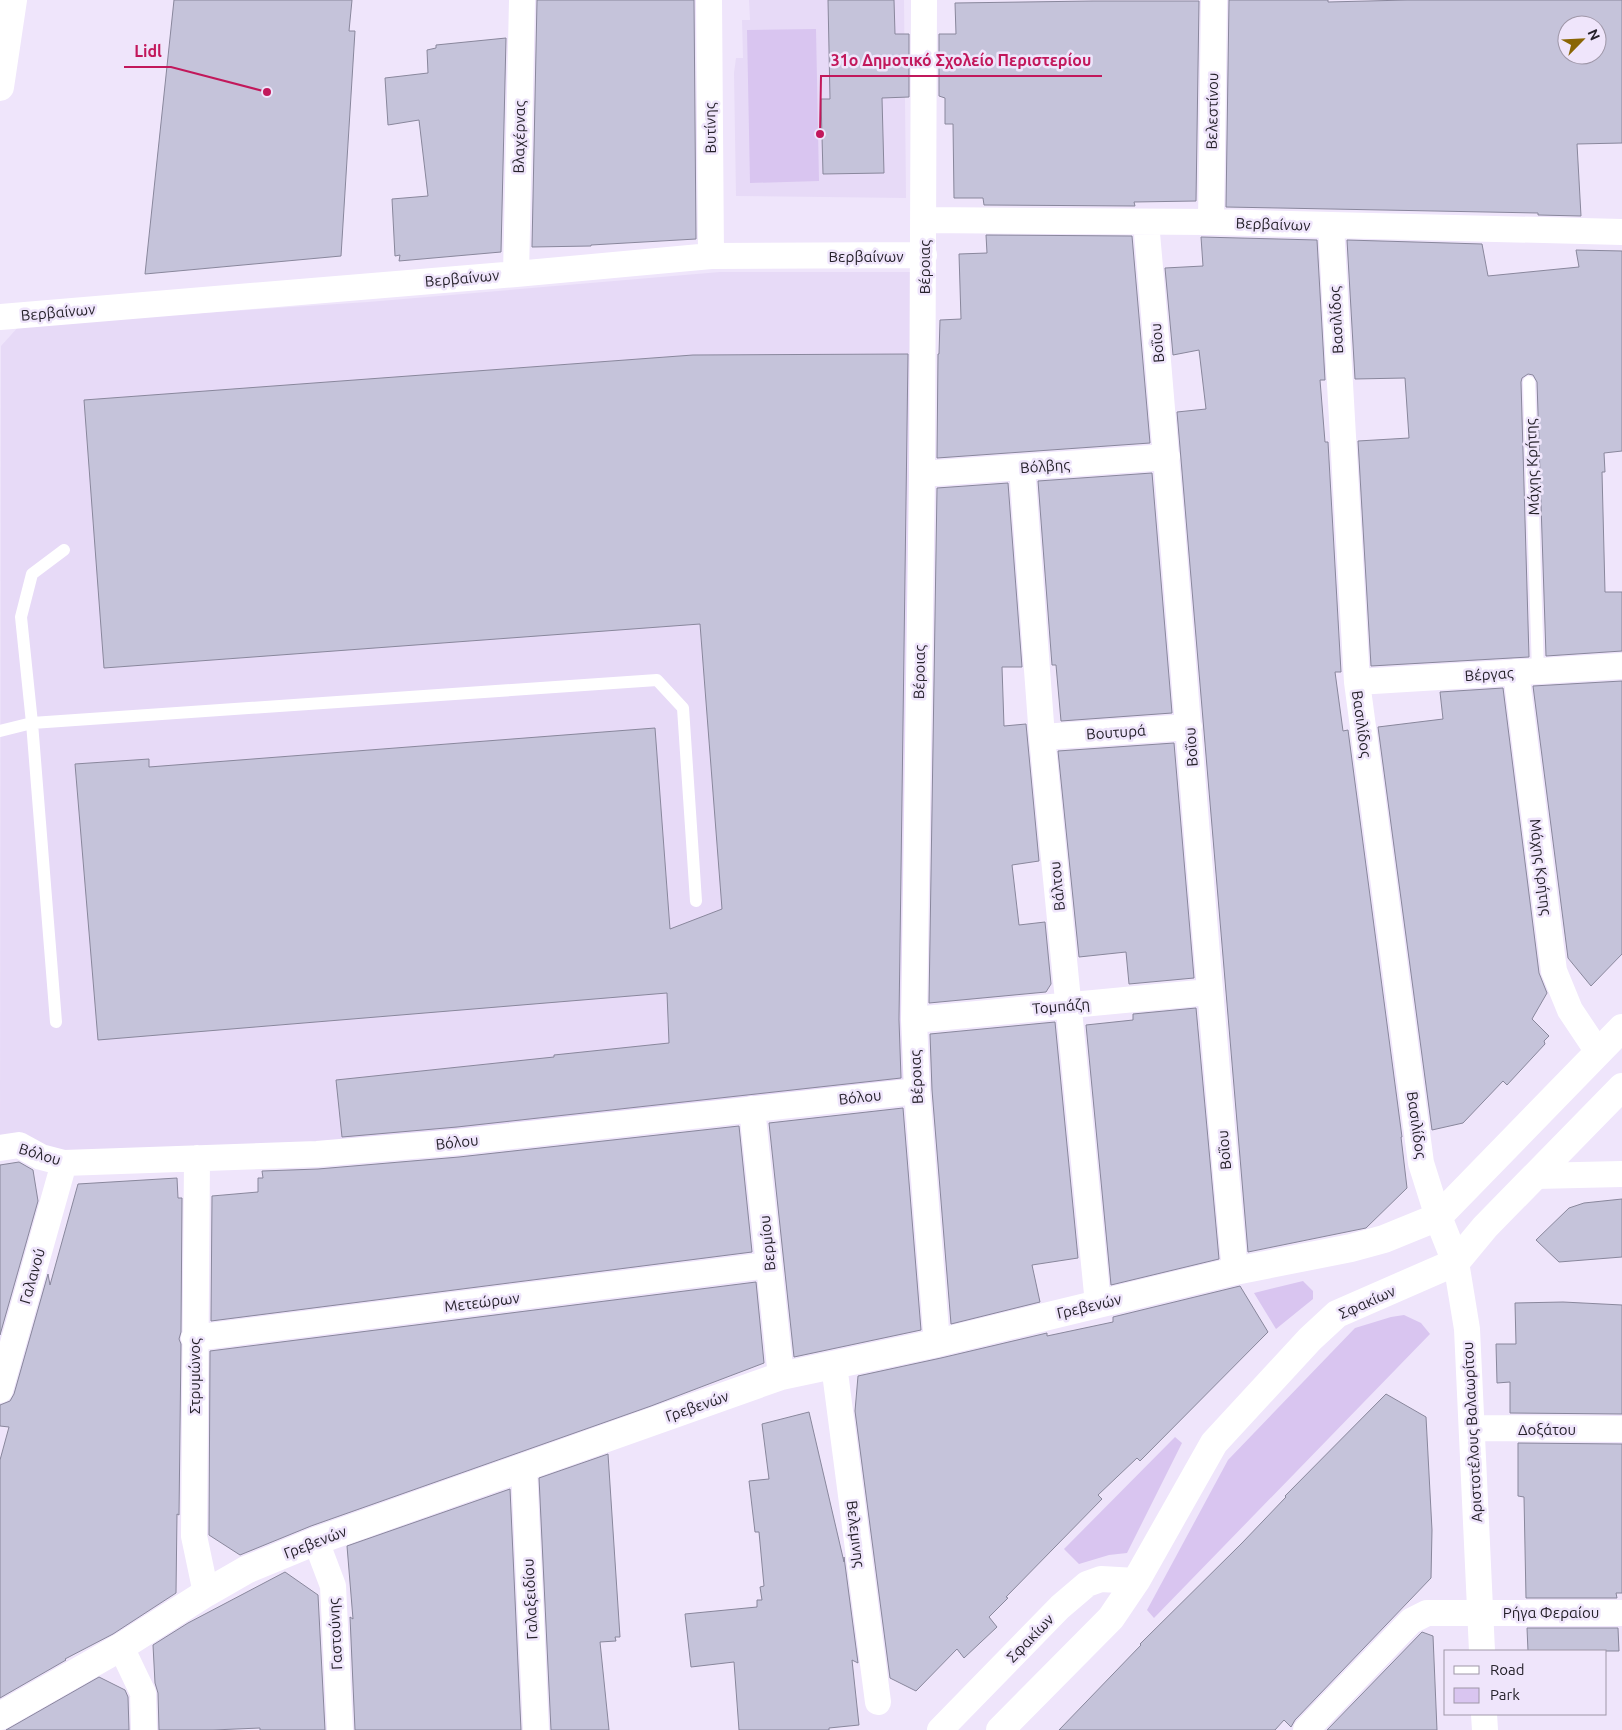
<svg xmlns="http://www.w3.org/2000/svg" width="1622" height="1730" viewBox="0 0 1622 1730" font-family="Ubuntu,sans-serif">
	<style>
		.built { fill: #e7daf7 }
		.green { fill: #d9c5f0 }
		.building { fill: #c5c3da; stroke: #89879c; fill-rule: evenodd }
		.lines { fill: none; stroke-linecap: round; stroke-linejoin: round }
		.service { stroke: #fff; stroke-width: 12 }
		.minor { stroke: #fff; stroke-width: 26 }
		.tertiary { stroke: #fff; stroke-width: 28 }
		.secondary { stroke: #fff; stroke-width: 28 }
		.labels { text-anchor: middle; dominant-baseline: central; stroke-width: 5; stroke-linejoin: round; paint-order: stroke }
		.street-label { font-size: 15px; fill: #26222b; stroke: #efe5fb }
		.leader { fill: none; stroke: #c2185b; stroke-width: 2 }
		.callout-dot { fill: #c2185b; stroke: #efe5fb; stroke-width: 2 }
		.callout-label { font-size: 16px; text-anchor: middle; font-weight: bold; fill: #c2185b; stroke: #efe5fb; stroke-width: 5; stroke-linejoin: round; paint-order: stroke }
	</style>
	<rect width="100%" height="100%" fill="#efe5fb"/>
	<path class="built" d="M749 0H904L906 198 736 196 734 73 736 58H743L742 20H750Z
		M720 272H914L904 1082 382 1141 51 1154 0 1143 1 346 20 325 368 302Z"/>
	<path class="green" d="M816 29 819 181 750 183 747 30Z
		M1303 1281 1313 1291V1299L1276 1329 1254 1293Z
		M1404 1315 1421 1323 1430 1334 1154 1618 1147 1610 1228 1460 1355 1328 1391 1317Z
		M1175 1437 1182 1443 1127 1553 1109 1555 1079 1564 1064 1549Z"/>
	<path class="building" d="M174 0H352L349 31H355L341 256 145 274Z
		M537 0H694L696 239 591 245V246L532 247Z
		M828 0H894L895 34H909V97L882 98 884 173 823 174 821 99H830Z
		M1229 0H1328V2L1407 0H1622V143L1577 144 1581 216 1538 215V213L1226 207ZM1567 25H1597V55H1567Z
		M1093 1H1199L1196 201 1134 202 1135 206 984 205 983 198H954L953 124H945V98L939 96V34H956L955 3Z
		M506 38 501 252 399 261 400 255 395 256 392 199 428 196 419 120 388 125 385 78 428 73 427 50 436 48V45Z
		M986 235 1132 236 1150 443 937 458 938 354H939L940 320 961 319 959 254 987 253Z
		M1201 237 1317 240 1325 380H1320L1325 442H1328L1341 672H1335L1343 731 1348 730 1402 1137H1401L1407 1188 1366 1228 1248 1252 1177 412 1206 409 1199 350 1173 355 1165 268 1203 266Z
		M1347 240 1482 244 1488 276 1579 267 1576 250 1622 251V451L1604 453 1605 472H1602L1605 592H1622V651L1546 656 1537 382 1533 375 1528 374 1522 378 1521 382 1529 657 1371 666 1358 441 1409 438 1405 378 1355 379Z
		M908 354 899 1020 901 1078 457 1127 342 1137 336 1080 554 1057V1055L669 1043 667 993 98 1040 75 764 149 759V767L655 728 670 929 722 909 700 624 104 668 84 400 693 355Z
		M1152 473 1172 713 1061 721 1056 665H1052L1038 481Z
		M1008 483 1022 667H1002L1004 726 1026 724 1039 861 1012 865 1019 925 1045 922 1051 984 1046 992 929 1003 937 488Z
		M1622 681V954L1591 986 1568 958 1533 686Z
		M1503 688 1539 973 1547 993 1532 1019 1549 1036 1544 1041 1545 1044 1507 1085 1503 1081 1463 1123 1432 1130 1378 727 1443 719 1440 692Z
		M1174 743 1194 978 1129 984 1126 952 1079 957 1058 751Z
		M1196 1008 1219 1259 1111 1285 1086 1025 1133 1020V1014Z
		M1055 1022 1078 1258 1032 1265 1040 1302 951 1324 932 1090 930 1034Z
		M903 1108 921 1330 794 1357 769 1123Z
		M739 1126 752 1252 211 1321 212 1196 258 1192V1178H263L262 1171 318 1169 459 1157Z
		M19 1162 33 1170 38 1201 0 1335V1165Z
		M177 1178 178 1198H182L181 1332 179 1339 181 1344 179 1515 177 1514 176 1593 113 1634 65 1659 66 1660 0 1698V1460L9 1427 0 1426V1405L10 1401 14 1394 48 1274 50 1285 78 1184Z
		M1622 1199V1257L1559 1262 1536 1240 1569 1208 1584 1203Z
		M756 1282 764 1363 651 1406 311 1526 240 1555 209 1535 210 1351Z
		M1240 1286 1268 1332 1140 1461 1137 1458 1098 1495 1102 1499 1006 1597 1008 1598 989 1617 997 1627 964 1658 957 1649 916 1691 890 1678 855 1411 858 1376 941 1358 1047 1333V1336L1113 1322V1317Z
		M1563 1302 1622 1305V1414L1510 1413V1382L1497 1383 1496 1344H1516L1515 1303Z
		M1386 1394 1426 1417 1432 1530 1431 1578 1295 1720 1291 1727 1284 1720 1275 1730H1059L1141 1645 1140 1644 1242 1543 1286 1497 1285 1496Z
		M809 1412 844 1562V1557L858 1663 852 1660 859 1725 829 1728V1730H739L734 1662 691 1667 685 1614 757 1607V1600H762L760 1587 764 1586 759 1532H755L749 1481 769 1479 762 1424Z
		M1518 1443 1622 1444V1593H1616L1617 1598H1526L1524 1497 1518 1496Z
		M608 1454 620 1637H615L616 1641 600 1642 609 1730H551L539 1478Z
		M510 1489 521 1730H355L350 1617 353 1619 347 1546Z
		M285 1572 318 1595 325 1730H260V1728L213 1730H159L158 1693 155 1683 153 1645 188 1623Z
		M1527 1628H1618L1619 1651H1528Z
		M1422 1632 1433 1636 1437 1730H1327Z
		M99 1677 125 1690 128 1697 129 1730H6Z"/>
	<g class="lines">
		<path class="service" d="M1529 382 1538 671
			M0 731 32 723 657 680 683 708 696 901
			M56 1022 32 723 21 617 32 574 64 550"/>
		<path class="minor" d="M709 0 711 256
			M924 0 922 474 914 1020 917 1091 937 1343
			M923 220 1211 222 1622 232
			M1146 222C1177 572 1202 922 1235 1271
			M1211 222 1214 0
			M1331 226 1357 682 1421 1163 1438 1217
			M516 274 522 0
			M0 317 516 274 711 256 924 255
			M1022 468 1042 737 1098 1304
			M922 474 1167 457
			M1516 672 1554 971 1570 1010 1598 1052
			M1357 682 1622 666
			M1042 737 1189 727
			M914 1020 1209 992
			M752 1109 781 1376
			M0 1148 19 1145 41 1157 64 1163 317 1154 458 1142 917 1091
			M197 1158 194 1536 206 1593
			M1535 1176 1622 1174
			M1456 1262 1467 1329 1482 1651
			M194 1338 769 1265
			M834 1365 878 1702
			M0 1390 64 1163
			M1472 1428 1622 1429
			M524 1468 536 1730
			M316 1541 333 1586 340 1730
			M121 1647 143 1693 144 1730
			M1484 1714 1485 1730
			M940 1730 1060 1607 1087 1584 1101 1579 1136 1581
			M1306 1730 1411 1621 1427 1613H1622"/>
		<path class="tertiary" d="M1438 1217 1456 1262
			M0 1716 121 1647 206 1593 246 1570 316 1541 781 1376 937 1343 1235 1271 1351 1248 1384 1239 1438 1217 1622 1028
			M1000 1730 1111 1618 1136 1581 1214 1443 1310 1339 1337 1314 1456 1262 1485 1227 1622 1087"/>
		<path class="secondary" d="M0 87 13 0"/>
	</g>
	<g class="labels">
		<g class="street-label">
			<text transform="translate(1212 111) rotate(-89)">Βελεστίνου</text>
			<text transform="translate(710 128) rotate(-91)">Βυτίνης</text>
			<text transform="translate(519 137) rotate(-89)">Βλαχέρνας</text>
			<text transform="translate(1273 224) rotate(2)">Βερβαίνων</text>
			<text x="866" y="256">Βερβαίνων</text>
			<text transform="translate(924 267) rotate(-90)">Βέροιας</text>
			<text transform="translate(462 278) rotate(-5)">Βερβαίνων</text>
			<text transform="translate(58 312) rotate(-5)">Βερβαίνων</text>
			<text transform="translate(1336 320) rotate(-93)">Βασιλίδος</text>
			<text transform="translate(1157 343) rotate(-95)">Βοΐου</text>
			<text transform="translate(1045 466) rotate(-4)">Βόλβης</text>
			<text transform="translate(1532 467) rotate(-92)">Μάχης Κρήτης</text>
			<text transform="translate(919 672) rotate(-89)">Βέροιας</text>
			<text transform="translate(1489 674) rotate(-4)">Βέργας</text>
			<text transform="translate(1362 724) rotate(82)">Βασιλίδος</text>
			<text transform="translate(1116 732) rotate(-4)">Βουτυρά</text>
			<text transform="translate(1191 747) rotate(-94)">Βοΐου</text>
			<text transform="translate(1541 867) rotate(83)">Μάχης Κρήτης</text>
			<text transform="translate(1057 886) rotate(-96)">Βάλτου</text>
			<text transform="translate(1061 1006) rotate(-5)">Τομπάζη</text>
			<text transform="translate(916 1077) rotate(-93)">Βέροιας</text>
			<text transform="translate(860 1097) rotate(-6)">Βόλου</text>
			<text transform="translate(1417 1125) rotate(82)">Βασιλίδος</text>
			<text transform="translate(457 1142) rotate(-6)">Βόλου</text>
			<text transform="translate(1224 1150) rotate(-95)">Βοΐου</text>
			<text transform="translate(40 1154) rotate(17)">Βόλου</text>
			<text transform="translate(767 1243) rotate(-96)">Βερμίου</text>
			<text transform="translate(32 1276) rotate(-74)">Γαλανού</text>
			<text transform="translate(482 1302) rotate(-7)">Μετεώρων</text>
			<text transform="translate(1367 1302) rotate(-24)">Σφακίων</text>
			<text transform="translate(1089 1306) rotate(-13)">Γρεβενών</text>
			<text transform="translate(194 1376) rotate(-90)">Στρυμώνος</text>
			<text transform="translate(697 1406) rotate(-19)">Γρεβενών</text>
			<text x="1547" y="1429">Δοξάτου</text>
			<text transform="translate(1472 1432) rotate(-93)">Αριστοτέλους Βαλαωρίτου</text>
			<text transform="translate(856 1534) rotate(83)">Βελεμινης</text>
			<text transform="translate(315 1542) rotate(-21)">Γρεβενών</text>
			<text transform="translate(530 1599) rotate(-93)">Γαλαξειδίου</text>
			<text x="1551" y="1612">Ρήγα Φεραίου</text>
			<text transform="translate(335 1634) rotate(-93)">Γαστούνης</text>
			<text transform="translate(1030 1638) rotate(-46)">Σφακίων</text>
		</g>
	</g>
	<path class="leader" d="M267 92L171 67H124M820 134L821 76H1102"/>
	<g class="callout-dot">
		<circle cx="267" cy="92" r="5"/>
		<circle cx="820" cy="134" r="5"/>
	</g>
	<g class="callout-label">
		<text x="148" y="57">Lidl</text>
		<text x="961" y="66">31ο Δημοτικό Σχολείο Περιστερίου</text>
	</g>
	<rect x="1444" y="1650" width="162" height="65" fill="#efe5fb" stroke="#9f97a8"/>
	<rect x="1454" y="1666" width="25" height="8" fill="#ffffff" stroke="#9f97a8"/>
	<text x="1490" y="1675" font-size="15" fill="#26222b">Road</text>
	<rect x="1454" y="1688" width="25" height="15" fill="#d9c5f0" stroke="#9f97a8"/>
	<text x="1490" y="1700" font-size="15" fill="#26222b">Park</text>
	<g transform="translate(1582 40) rotate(66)"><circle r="24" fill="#efe5fb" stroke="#9f97a8"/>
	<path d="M0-4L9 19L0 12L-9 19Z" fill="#8a6504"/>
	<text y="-8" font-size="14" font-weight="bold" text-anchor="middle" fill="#26222b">N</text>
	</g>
</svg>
